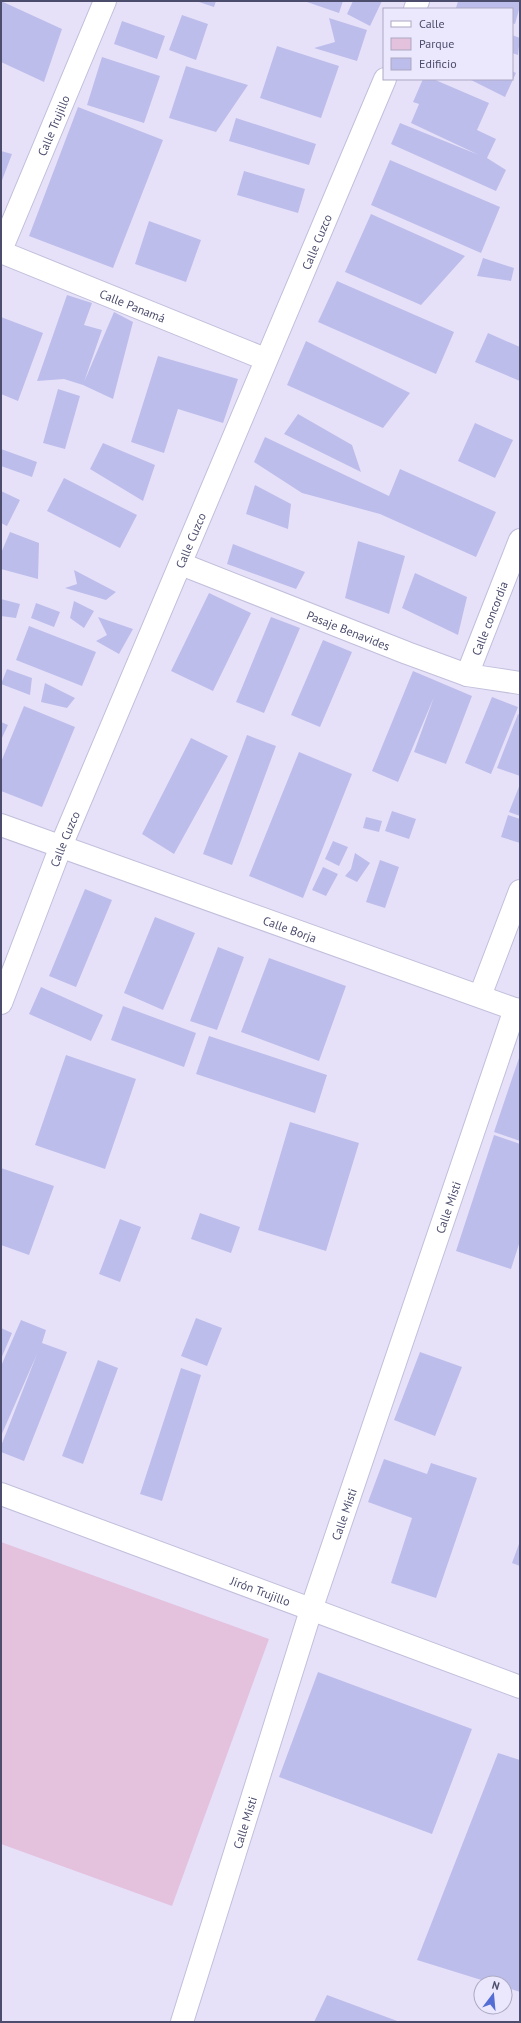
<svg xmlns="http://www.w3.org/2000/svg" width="521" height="2023" viewBox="0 0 521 2023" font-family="'PT Sans',sans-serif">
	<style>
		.green { fill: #e4c2de }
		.building { fill: #bdbdeb }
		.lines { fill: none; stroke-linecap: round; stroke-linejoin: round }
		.street-casing { stroke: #c1bfdb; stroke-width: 24 }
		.street { stroke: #fff; stroke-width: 22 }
		.labels { text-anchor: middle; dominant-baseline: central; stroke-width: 3; stroke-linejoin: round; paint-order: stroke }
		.street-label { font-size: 12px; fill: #4c4d6d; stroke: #ebe7fc }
	</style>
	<rect width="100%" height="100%" fill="#e6e1f9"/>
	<path class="green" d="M1 1542 269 1639 172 1906 1 1844Z"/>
	<path class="building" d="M1 1 62 29 44 82 1 62Z
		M196 1H216L214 7Z
		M304 1H343L339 13Z
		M353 1H382L370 26 347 14Z
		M458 1H520V6L515 24 512 23V9H458L456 8Z
		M182 15 208 24 196 60 169 50Z
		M329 18 367 30 357 61 314 48 335 42Z
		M122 21 165 36 157 59 114 44Z
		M512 35 520 38 518 55 512 53Z
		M277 46 339 66 321 118 260 98Z
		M102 57 160 76 144 123 87 105Z
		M186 66 248 85 216 132 169 118Z
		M512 71 516 73 505 97 469 79H512Z
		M423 79H433L489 103 477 130 496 139 487 158 506 170 496 191 391 144 400 123 479 155 411 123 419 104 413 102Z
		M78 107 163 140 113 268 29 236Z
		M236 118 316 144 309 165 229 141Z
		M1 151 12 154 1 183Z
		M390 160 500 207 481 253 371 205Z
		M244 171 305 189 298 213 237 195Z
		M371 214 465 256 421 305 345 272Z
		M149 221 201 240 186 282 135 264Z
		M483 258 514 268 511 281 477 276Z
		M337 281 454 332 436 374 318 322Z
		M67 295 92 303 84 325 102 330 84 382 114 312 133 322 113 399 83 385 64 379 37 381Z
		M1 317 43 333 18 401 1 394Z
		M488 333 520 347V381L475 362Z
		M306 341 410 393 383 428 287 385Z
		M158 356 238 379 223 423 178 409 164 453 131 442Z
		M58 389 80 396 65 449 43 443Z
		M298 414 352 445 361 472 284 434Z
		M475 423 513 440 495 478 458 461Z
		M265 437 389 496 400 469 496 512 476 557 380 514 302 493 254 462Z
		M103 443 155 465 143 501 90 469Z
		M1 449 37 462 32 477 1 466Z
		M64 478 137 515 120 548 47 511Z
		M255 485 291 504 288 529 246 514Z
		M1 491 20 500 7 526 1 523Z
		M10 532 39 543 38 579 1 569V553Z
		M358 541 405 556 389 614 345 598Z
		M233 544 305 572 296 589 227 564Z
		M74 570 116 592 106 600 65 588 77 584Z
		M415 573 467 597 458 635 402 608Z
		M209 593 251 613 213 691 171 671Z
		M1 599 20 604 16 618 1 616Z
		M74 601 94 611 84 628 70 618Z
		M36 603 60 612 54 627 31 618Z
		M98 617 133 629 119 654 96 641 107 635Z
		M271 617 300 628 264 713 236 702Z
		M29 626 96 652 82 686 16 660Z
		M323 640 352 652 320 727 291 715Z
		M7 669 32 678 30 695 1 684Z
		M413 671 472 696 446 764 414 752 434 697 398 782 372 771Z
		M45 683 75 698 67 708 41 702Z
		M492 697 518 707 491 774 465 763Z
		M24 706 75 727 42 807 1 791V762Z
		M518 714 520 715V776L497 768Z
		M1 722 8 725 1 740Z
		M247 735 276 746 232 865 203 854Z
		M191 738 228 756 174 854 142 834Z
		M299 752 352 774 303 898 249 876Z
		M520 784V816L509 812Z
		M392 811 416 819 409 839 385 831Z
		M508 815 520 819V843L501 837Z
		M366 817 382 821 379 832 363 828Z
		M333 841 348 847 339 866 325 859Z
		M355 853 370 863 357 882 345 876 351 869Z
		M380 860 399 867 385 908 366 902Z
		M323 867 338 874 326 896 312 890Z
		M85 889 112 900 76 987 49 976Z
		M155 917 195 933 163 1010 124 993Z
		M218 947 244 957 217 1030 190 1021Z
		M269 958 346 986 319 1061 241 1032Z
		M41 987 103 1015 91 1041 29 1014Z
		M123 1006 196 1033 184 1067 111 1040Z
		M209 1036 327 1075 315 1113 196 1074Z
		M66 1055 136 1079 105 1169 35 1145Z
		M520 1055V1141L494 1132Z
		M290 1122 359 1143 326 1251 258 1230Z
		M494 1135 520 1144V1241L511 1269 456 1251Z
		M1 1168 54 1186 29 1255 1 1245Z
		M200 1213 240 1227 231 1253 191 1239Z
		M120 1219 141 1227 120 1282 99 1274Z
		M196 1318 222 1328 207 1366 181 1356Z
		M21 1320 46 1330 42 1343 67 1352 24 1461 1 1452V1446L37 1354 1 1436V1366Z
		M1 1328 12 1333 1 1359Z
		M420 1352 462 1367 435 1436 394 1420Z
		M98 1360 118 1368 83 1464 62 1456Z
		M181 1368 201 1375 162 1501 140 1494Z
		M384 1459 427 1474 431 1463 477 1478 436 1598 391 1583 412 1518 368 1502Z
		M520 1541V1566L512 1563Z
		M318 1672 472 1729 432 1834 279 1777Z
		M498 1753 520 1760V1992L505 1987V1983H491L417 1960Z
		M327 1995 400 2022H314Z"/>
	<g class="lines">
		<defs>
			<g id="street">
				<path d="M415 9 418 1"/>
				<path id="s1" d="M1 250 105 1"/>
				<path id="s2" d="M1 252 265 359"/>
				<path id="s3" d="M181 564 407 653 467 675 520 683"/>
				<path id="s4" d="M467 675 520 540"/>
				<path id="s5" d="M1 825 520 1011"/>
				<path d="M480 996 520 891"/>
				<path id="s6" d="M1 1003 61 846 385 79"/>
				<path id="s7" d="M1 1494 520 1687"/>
				<path id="s8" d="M182 2022 311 1610 515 1009"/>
			</g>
		</defs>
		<use href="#street" class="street-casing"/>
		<use href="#street" class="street"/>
	</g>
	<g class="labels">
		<g class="street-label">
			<text stroke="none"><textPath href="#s1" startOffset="135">Calle Trujillo</textPath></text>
			<text stroke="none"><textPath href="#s6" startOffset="824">Calle Cuzco</textPath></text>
			<text stroke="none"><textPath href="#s2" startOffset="142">Calle Panamá</textPath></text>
			<text stroke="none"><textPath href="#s6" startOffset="500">Calle Cuzco</textPath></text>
			<text stroke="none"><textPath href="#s4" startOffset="61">Calle concordia</textPath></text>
			<text stroke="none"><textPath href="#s3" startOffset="180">Pasaje Benavides</textPath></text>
			<text stroke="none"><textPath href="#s6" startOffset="176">Calle Cuzco</textPath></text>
			<text stroke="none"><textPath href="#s5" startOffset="307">Calle Borja</textPath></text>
			<text stroke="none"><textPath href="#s8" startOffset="857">Calle Misti</textPath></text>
			<text stroke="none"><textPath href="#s8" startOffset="533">Calle Misti</textPath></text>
			<text stroke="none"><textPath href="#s7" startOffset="277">Jirón Trujillo</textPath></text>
			<text stroke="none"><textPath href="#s8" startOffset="209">Calle Misti</textPath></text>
		</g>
	</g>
	<rect width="521" height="2023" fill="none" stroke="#4c4d6d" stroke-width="4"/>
	<rect x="383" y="8" width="130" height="72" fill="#ebe7fc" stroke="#aba9c3"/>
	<rect x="391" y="21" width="20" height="6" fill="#ffffff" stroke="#aba9c3"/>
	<text x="419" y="28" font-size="12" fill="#4c4d6d">Calle</text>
	<rect x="391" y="38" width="20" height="12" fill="#e4c2de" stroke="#aba9c3"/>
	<text x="419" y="48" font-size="12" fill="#4c4d6d">Parque</text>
	<rect x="391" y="58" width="20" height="12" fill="#bdbdeb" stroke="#aba9c3"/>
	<text x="419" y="68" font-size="12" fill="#4c4d6d">Edificio</text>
	<g transform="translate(493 1995) rotate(16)"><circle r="19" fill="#ebe7fc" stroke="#aba9c3"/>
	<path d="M0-3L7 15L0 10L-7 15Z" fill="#546dd5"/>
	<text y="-6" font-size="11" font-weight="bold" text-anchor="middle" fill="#4c4d6d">N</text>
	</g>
</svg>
